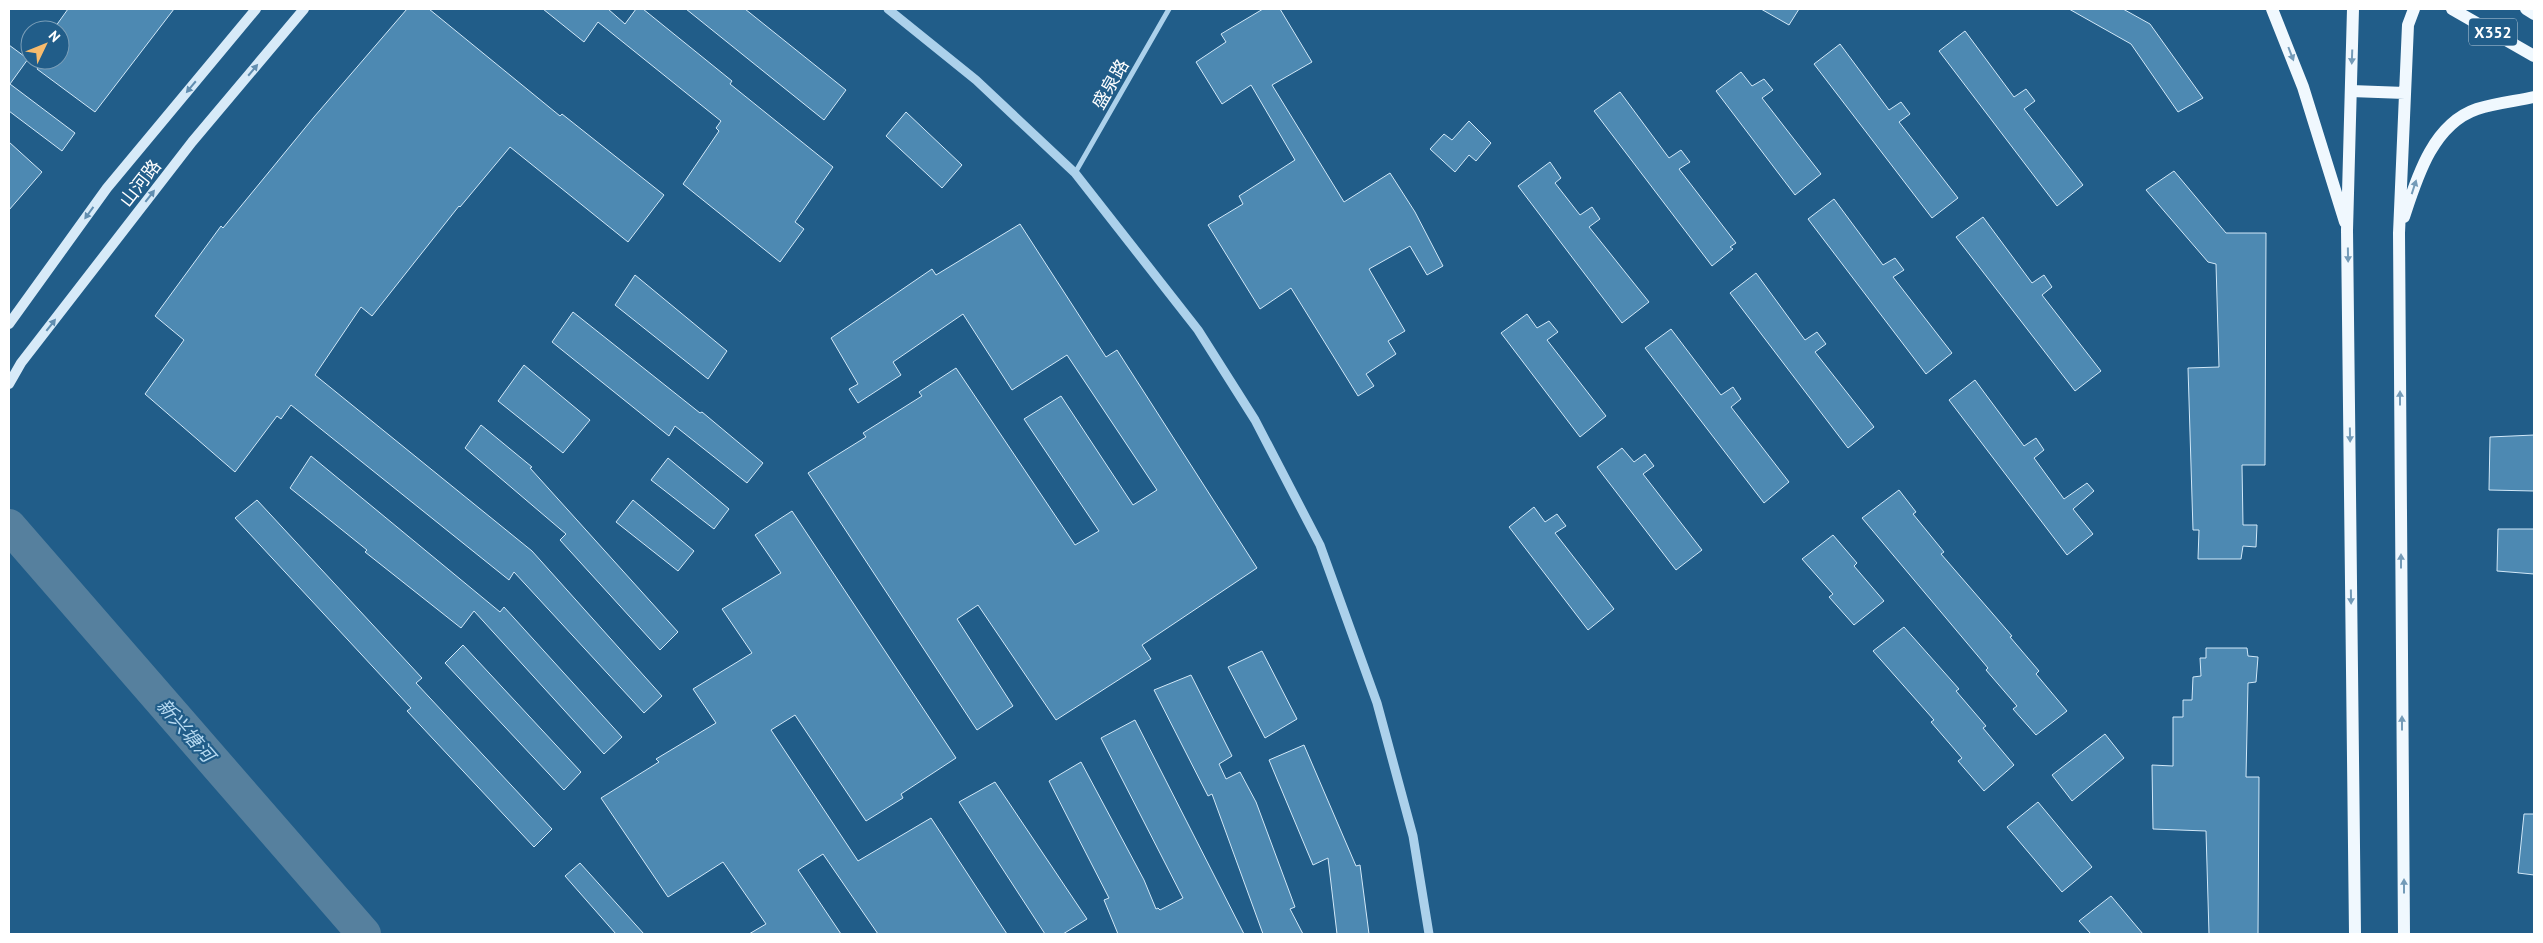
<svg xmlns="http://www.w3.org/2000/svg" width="2543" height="943" viewBox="0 0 2543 943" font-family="'PT Sans','Noto Sans SC',sans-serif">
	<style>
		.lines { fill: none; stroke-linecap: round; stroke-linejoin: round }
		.river { stroke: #56809e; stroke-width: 34 }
		.building { fill: #4d89b2; stroke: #d1e8f8 }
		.minor { stroke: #acd1eb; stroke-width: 5 }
		.tertiary { stroke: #acd1eb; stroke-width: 9 }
		.secondary { stroke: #d7eaf8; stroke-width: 10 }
		.primary { stroke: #f0f8fe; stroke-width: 12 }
		.oneway { fill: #749bb8 }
		.oneway2 { fill: #618eb0 }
		.labels { text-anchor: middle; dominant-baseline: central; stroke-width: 4.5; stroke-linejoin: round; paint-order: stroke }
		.shield { fill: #215d89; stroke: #bccedc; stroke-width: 1 }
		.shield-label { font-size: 16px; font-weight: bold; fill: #fff }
		.street-label { font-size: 18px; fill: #fff; stroke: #215d89 }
		.water-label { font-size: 19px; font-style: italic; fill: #b8dbf2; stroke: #215d89 }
	</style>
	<rect width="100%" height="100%" fill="#215d89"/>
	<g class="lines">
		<path class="river" d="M9 526 364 934"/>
	</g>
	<path class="building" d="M68 9H174L95 112 37 69 43 60H60V30H53Z
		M407 9H429L560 116 562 114 664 195 628 242 510 147 460 207 459 206 372 316 361 307 315 375 532 551 662 696 644 713 514 572 509 580 291 405 281 419 277 416 235 472 145 394 184 340 155 316 221 226 223 228 314 117Z
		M543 9H608L625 24 636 9H643L732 81 730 84 833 167 795 222 804 229 780 262 683 184 719 131 716 128 721 121 598 22 584 42Z
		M686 9H745L846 90 824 120Z
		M1263 9H1280L1312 62 1272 85 1344 202 1390 173 1415 212 1443 266 1427 275 1410 246 1369 269 1405 331 1388 341 1396 354 1366 374 1374 386 1358 396 1291 288 1260 309 1208 225 1243 204 1239 196 1295 160 1251 85 1222 104 1196 62 1226 42 1221 34Z
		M1761 9H1799L1789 25Z
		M2069 9H2123L2150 24 2203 98 2178 112 2131 44Z
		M1965 31 2014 97 2026 89 2035 101 2024 109 2083 185 2057 206 1939 51Z
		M1840 44 1889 110 1901 102 1910 114 1899 122 1958 198 1932 218 1814 64Z
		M9 45 28 59 10 84 75 133 62 151 9 111Z
		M1741 72 1752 86 1764 79 1773 90 1762 98 1821 174 1795 195 1716 91Z
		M1620 92 1669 158 1681 150 1690 162 1679 169 1736 243 1730 247 1733 249 1712 266 1594 111Z
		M906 112 962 165 942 188 886 136Z
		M1469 121 1491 143 1476 161 1469 155 1455 172 1430 149 1444 134 1452 140Z
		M9 142 42 172 9 210Z
		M1550 162 1561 178 1555 183 1580 215 1592 207 1600 219 1589 227 1649 302 1622 323 1518 186Z
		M2174 171 2226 233H2266L2265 465H2242L2243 525H2257L2256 547 2243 546 2241 559H2198L2199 530H2193L2188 368 2219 367 2216 264 2208 262 2146 190Z
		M1834 199 1883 265 1895 258 1904 270 1893 277 1952 353 1926 374 1808 219Z
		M1983 217 2032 283 2044 275 2052 287 2042 295 2101 371 2075 391 1956 237Z
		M1020 224 1106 357 1117 350 1257 568 1142 645 1151 659 1056 720 978 605 957 619 1013 706 977 730 808 473 866 437 863 433 922 396 919 392 956 368 1075 545 1099 531 1024 419 1061 396 1133 505 1157 490 1067 355 1012 390 963 314 893 362 901 375 858 403 849 389 858 384 831 338 932 269 936 275Z
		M1756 273 1805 340 1817 332 1826 344 1815 352 1874 427 1848 448 1730 293Z
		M635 275 727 351 708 379 615 305Z
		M573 312 700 413 702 412 763 463 747 483 675 426 669 436 552 342Z
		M1527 314 1537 328 1549 321 1558 332 1547 340 1606 416 1580 437 1501 333Z
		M1671 329 1721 395 1733 387 1741 399 1731 407 1789 482 1764 503 1645 348Z
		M524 365 590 420 563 453 498 401Z
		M1975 380 2024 446 2036 438 2044 450 2034 458 2064 499 2087 483 2094 491 2073 509 2093 534 2067 555 1949 400Z
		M481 425 532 467 530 468 678 632 660 650 560 540 566 534 465 448Z
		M2534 435V491L2489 490 2490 437Z
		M1622 448 1634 462 1645 454 1654 466 1643 474 1702 550 1676 570 1597 467Z
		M311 456 500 612 504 607 622 737 604 754 474 611 461 628 365 552 367 550 290 488Z
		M668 458 729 509 714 529 651 480Z
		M1899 490 1916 512 1913 514 1944 552 1941 554 2012 636 2010 637 2039 671 2036 674 2067 711 2036 735 2013 709 2017 706 1986 670 1988 668 1862 518Z
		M257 500 422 678 416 683 552 829 534 847 407 711 411 708 235 518Z
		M633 500 694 551 678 571 616 522Z
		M1534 507 1545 522 1557 514 1566 526 1555 533 1614 609 1588 630 1509 527Z
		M792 511 956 758 901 794 903 798 866 821 795 715 771 730 858 861 931 818 1007 934H878L823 854 798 870 841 934H749L766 924 723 862 668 897 601 798 659 762 656 759 716 723 693 689 752 653 722 609 781 573 755 535Z
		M2498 529H2534V574L2497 571Z
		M1833 535 1857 563 1854 566 1884 601 1854 625 1829 597 1833 594 1802 559Z
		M1904 627 1959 689 1956 691 1986 726 1983 728 2014 765 1984 791 1958 761 1962 758 1931 722 1934 720 1873 651Z
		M463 645 581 772 564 790 445 663Z
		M2206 648H2247L2248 656 2258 657 2256 682 2248 683 2246 777H2259L2258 934H2209L2206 831 2153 829 2152 765 2173 766V717H2183V700H2192L2193 677 2201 676 2200 658H2206Z
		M1262 651 1297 719 1265 738 1228 667Z
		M1191 675 1232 756 1219 764 1226 779 1240 772 1256 802 1295 907 1290 909 1303 934H1263L1212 794 1208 796 1154 690Z
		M1135 720 1244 934H1118L1104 900 1109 898 1049 781 1081 762 1144 880 1156 909 1158 908 1160 910 1183 898 1101 738Z
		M2105 734 2124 758 2072 801 2052 775Z
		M1304 745 1356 866 1360 865 1369 934H1337L1328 858 1313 865 1269 760Z
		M995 782 1087 919 1063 934H1045L959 802Z
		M2038 802 2092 867 2062 892 2007 827Z
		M2524 814H2534V875L2518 873Z
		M580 863 644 934H616L565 876Z
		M2111 896 2143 934H2091L2079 921Z"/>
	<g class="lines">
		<path class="minor" d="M1075 173 1169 9"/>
		<path class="tertiary" d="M888 9 976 80 1075 173 1198 330 1255 420 1320 545 1377 703 1413 836 1429 934"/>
		<path class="secondary" d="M9 324 107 188 256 9
			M9 384 21 363 192 142 304 9"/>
		<path class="primary" d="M2272 9 2303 87 2345 222
			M2353 9 2347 230 2355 934
			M2452 9 2534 56
			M2526 9 2534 14
			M2351 91 2405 93
			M2404 217C2417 177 2433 124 2477 109 2495 103 2516 101 2534 97
			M2404 934 2399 233 2408 25 2414 9"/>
	</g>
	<defs><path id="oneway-solid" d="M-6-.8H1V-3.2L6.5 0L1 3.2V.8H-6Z" transform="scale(1.25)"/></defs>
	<g class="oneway">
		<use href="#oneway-solid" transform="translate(2291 54) rotate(69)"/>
		<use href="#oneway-solid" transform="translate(2352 57) rotate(92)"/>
		<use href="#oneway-solid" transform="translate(2414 187) rotate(-72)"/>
		<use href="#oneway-solid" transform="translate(2348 255) rotate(89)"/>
		<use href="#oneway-solid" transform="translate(2400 398) rotate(-90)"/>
		<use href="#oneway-solid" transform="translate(2350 435) rotate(89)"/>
		<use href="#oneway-solid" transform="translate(2401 561) rotate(-90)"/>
		<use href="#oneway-solid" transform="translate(2351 597) rotate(89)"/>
		<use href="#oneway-solid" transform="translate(2402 723) rotate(-90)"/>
		<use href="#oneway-solid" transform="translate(2404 886) rotate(-90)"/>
	</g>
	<g class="oneway2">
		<use href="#oneway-solid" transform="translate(253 70) rotate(-50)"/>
		<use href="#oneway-solid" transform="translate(191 87) rotate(130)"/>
		<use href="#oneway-solid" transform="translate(150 196) rotate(-52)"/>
		<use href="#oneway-solid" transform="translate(89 213) rotate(126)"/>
		<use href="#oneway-solid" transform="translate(51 325) rotate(-52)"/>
	</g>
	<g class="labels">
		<rect class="shield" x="2469" y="18.5" width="48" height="27" rx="4"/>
		<g class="shield-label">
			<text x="2493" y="32">X352</text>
		</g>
		<g class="street-label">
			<text transform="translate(1110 84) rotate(-60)">盛泉路</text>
			<text transform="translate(140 183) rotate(-52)">山河路</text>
		</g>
		<g class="water-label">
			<text transform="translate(186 730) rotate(49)">新兴塘河</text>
		</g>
	</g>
	<rect width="2543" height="943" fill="none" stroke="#ffffff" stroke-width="20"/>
	<g transform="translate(45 45) rotate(47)"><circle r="24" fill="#215d89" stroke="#7a9eb8"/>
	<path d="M0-4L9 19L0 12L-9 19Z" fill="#f7bb6d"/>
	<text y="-8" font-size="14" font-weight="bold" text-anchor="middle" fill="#ffffff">N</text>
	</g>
</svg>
